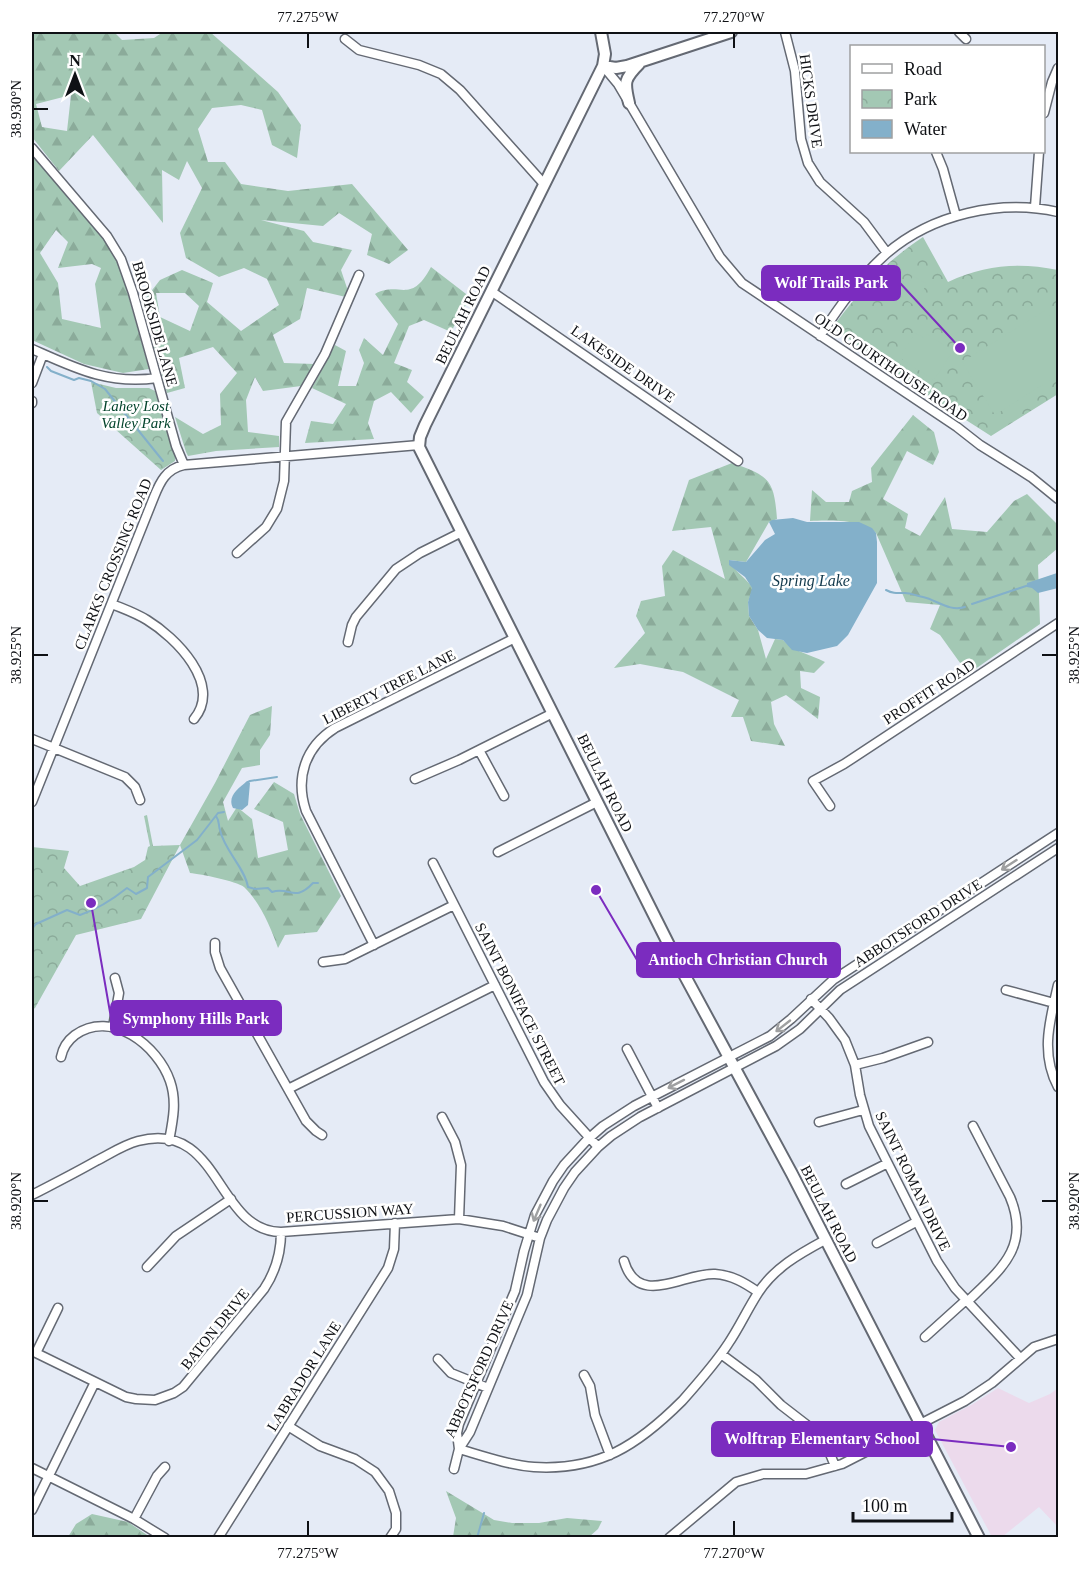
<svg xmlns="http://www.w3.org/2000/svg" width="1090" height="1569" viewBox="0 0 1090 1569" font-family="Georgia,serif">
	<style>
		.education { fill: #ecdaec }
		.forest { fill: url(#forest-firs); fill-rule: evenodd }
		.park { fill: url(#park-crowns) }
		.pitch { fill: #a3c8b4 }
		.water { fill: #83b0ca }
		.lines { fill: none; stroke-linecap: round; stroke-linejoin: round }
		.stream { stroke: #83b0ca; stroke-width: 2 }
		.minor-casing { stroke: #646973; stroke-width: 11 }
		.major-casing { stroke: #646973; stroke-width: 14 }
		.minor { stroke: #fff; stroke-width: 8 }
		.major { stroke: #fff; stroke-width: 10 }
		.oneway { stroke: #9fa0a1 }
		.ticks { fill: none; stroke: #0f1115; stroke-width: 2 }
		.labels { text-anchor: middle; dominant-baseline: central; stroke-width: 5; stroke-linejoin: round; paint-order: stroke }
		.street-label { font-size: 15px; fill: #0f1115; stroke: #fff }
		.park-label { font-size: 15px; font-style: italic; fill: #02432b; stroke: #fff }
		.water-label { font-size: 16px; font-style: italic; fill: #133a4d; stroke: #fff }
		.leader { fill: none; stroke: #7b2cbf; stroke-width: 2 }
		.callout-dot { fill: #7b2cbf; stroke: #fff; stroke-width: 2 }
		.callout { fill: #7b2cbf; stroke: #7b2cbf; stroke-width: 2 }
		.callout-label { font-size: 16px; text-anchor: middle; font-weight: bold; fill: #fff }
		.neatline { fill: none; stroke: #0f1115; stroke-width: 2 }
		.ticks-label { font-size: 15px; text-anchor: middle; fill: #0f1115 }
	</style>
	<defs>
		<pattern id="forest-firs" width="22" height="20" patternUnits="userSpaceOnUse" patternTransform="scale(1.5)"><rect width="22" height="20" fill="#a3c8b4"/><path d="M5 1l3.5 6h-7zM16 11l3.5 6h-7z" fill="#8bab9a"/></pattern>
		<pattern id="park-crowns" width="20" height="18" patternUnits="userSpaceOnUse" patternTransform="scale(1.5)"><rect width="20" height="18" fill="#a3c8b4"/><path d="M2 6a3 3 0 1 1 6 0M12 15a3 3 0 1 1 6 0" fill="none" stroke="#8bab9a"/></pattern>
	</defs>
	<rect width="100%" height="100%" fill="#e5ebf6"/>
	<path class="education" d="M998 1388 1029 1403 1050 1394 1058 1388V1527L1039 1507 1002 1537H992L935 1430 939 1422 973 1404Z"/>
	<path class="forest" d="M32 32H114L122 40 154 38 163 32H210L278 92 301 125 297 158 272 145 262 110 241 105 212 108 198 129 208 162H225L241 184 288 191 352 184 408 250 389 264 367 255 372 234 339 213 323 226 261 220 304 231 313 242 352 250 341 270 348 291 346 297 307 288 300 319 273 335 284 363 315 364 301 386 263 391 255 377 246 400 248 432 279 436V447L216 451 188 456 186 452 175 417 203 434 221 425 220 394 237 373 213 347 179 358 185 388 167 393 142 303 160 280 182 270 213 283 207 302 241 331 279 305 267 279 244 268 219 277 186 258 180 233 202 188 187 161 179 180 162 170 163 223 93 135 59 171 32 137ZM71 95 67 131 42 127 36 104ZM156 293H185L199 306 190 331 160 317Z
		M32 155 101 235 120 266 149 369 123 373 84 364 32 340ZM56 230 68 242 58 268 92 264 101 268 95 284 101 328 62 319 58 283 40 253Z
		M431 267 470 297 451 332 424 320 409 326 394 363 412 370 407 382 424 397 411 413 391 392 374 401 368 423 374 439 305 443 311 421 333 424 346 404 312 388 335 345 346 351 338 386H356L364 363 359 350 364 338 383 355 398 324 375 294C400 280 410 306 431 267Z
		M913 415 934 432 939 452 933 465 907 451 883 499 908 514 905 528 920 536 945 497 952 529 987 532 1014 501 1027 494 1058 525V548L1038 565 1040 624 968 674 940 635 930 629 940 605 906 602 876 533C864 519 827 520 810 521L812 490 826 502H849L852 491 872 482 871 468Z
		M732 463C770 476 774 480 777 519L769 522 746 562 729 560C735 572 745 577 753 588L748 602 749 616 758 630 766 659 775 639 783 640C794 652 810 654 825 662L814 673 800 671 801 688 820 697 818 719 786 695 771 702 774 724 785 746 751 741 743 717H731L739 700 683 672 640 664 614 668 645 633 636 616 641 601 665 596 662 566 673 550 725 579 711 527 672 531 689 480Z
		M272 706 270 735 260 750V765L242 768 223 802 228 821 237 807 252 819 258 858 288 850 283 822 254 809 274 782 294 794 300 814 341 896 317 932 285 935 278 948C271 928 260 902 244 887 236 881 201 874 190 873L180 845 215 783 250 715Z
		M446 1491 494 1520 512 1523H539L567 1518 602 1521 598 1529 589 1537H453L456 1518Z
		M92 1514 128 1522 150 1537H68L76 1524Z"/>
	<path class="park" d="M923 237 948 282C985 265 1018 262 1058 270V394L991 436 933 399 835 329V324C863 287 884 263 923 237Z
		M91 382 116 388H149L155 391 175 454V461L161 470 97 413Z
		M147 815 153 846 180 845 141 919 76 935 35 1008 32 1010V847L69 851 64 868 80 886 134 867 145 860 148 847 150 846 144 816Z"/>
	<path class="pitch" d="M913 276 927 284 914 305 900 296Z
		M1046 310 1058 330V375L995 415 962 362Z
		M915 333 924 338 927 334 953 351 934 380 900 358Z"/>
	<path class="water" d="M793 518 807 522H859L872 528 876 533 877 542V583L848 635 837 646 807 653 792 650 783 640 767 638 758 630 749 616 748 602 752 588 745 577 729 565V560L746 562 765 540 775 534 769 522 772 520Z
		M1057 573 1058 588 1038 593 1032 588 1027 587V583Z
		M247 781 250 783 248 805 242 810 233 808C227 796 238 789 247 781Z"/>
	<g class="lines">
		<path class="stream" d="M47 367 51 371 74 380 79 378 91 381 105 389 163 461
			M886 590C894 594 897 593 905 593 910 593 918 596 923 597 937 600 949 612 965 607
			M972 604 1029 585
			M248 782 250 781 277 777
			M216 816C220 822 218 824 220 830 224 850 245 868 248 887L255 889 268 888 272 892C290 886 294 903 313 883H318
			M32 929 36 924 67 910 80 915C98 909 112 900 127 888L136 894 147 888 148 877 197 840 218 813 224 812
			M477 1538 484 1513"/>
		<defs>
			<path id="minor" d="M785 32 795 71 801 139 808 163 820 182 864 222 887 253
				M959 32 966 39
				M345 39 359 50 419 65 441 74 460 90 544 184
				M603 66 618 84 720 257 742 283 957 427 980 445 1031 477 1058 499
				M1044 113 1052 82 1058 68
				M32 148 107 236 121 259 133 293 176 446 184 465
				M936 152 943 169 956 216
				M1035 207 1039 152
				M491 291 738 461
				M820 336C839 307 860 277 886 254 932 214 1000 199 1058 212
				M32 349C75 368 108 385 157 378
				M32 383 43 354
				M32 401V403
				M237 553 266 527 277 509 284 481 286 422 325 354 359 275
				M112 604C124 609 136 613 147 620 175 637 223 684 194 719
				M348 642 352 625 356 617 396 569 420 553 462 532
				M32 739 125 777 135 787 140 800
				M479 750 504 796
				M415 779 459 760 553 713
				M32 802 154 497C160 482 166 469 184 465L419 445
				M830 806 813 781 844 764 1058 623
				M498 852 597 802
				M433 863 544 1082 560 1105 598 1147
				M215 943V952L220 968 306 1121 316 1131 322 1135
				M374 945 306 811C295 778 305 747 335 728L515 638
				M323 962 345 959 454 905
				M1058 985C1050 1020 1040 1053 1058 1087
				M1006 990 1054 1003
				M811 999 829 1018 845 1040 855 1065 860 1095 869 1126 937 1261 955 1288 1020 1358
				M113 1027 119 993 115 978
				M627 1049 658 1108
				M61 1057C63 1047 67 1041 75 1035 112 1009 158 1046 170 1081 177 1101 173 1120 169 1141
				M855 1065 883 1058 928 1042
				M288 1089 495 985
				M442 1117 455 1142 461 1165 459 1219
				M819 1122 863 1110
				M846 1184 886 1164
				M32 1195C53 1184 75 1173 96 1161 110 1154 123 1145 138 1141 221 1119 215 1231 281 1232L459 1219 503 1226 540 1238
				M877 1243 916 1222
				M624 1261C638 1309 685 1272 715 1274 732 1275 745 1283 758 1292
				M147 1267 176 1236 231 1199
				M967 1302C1000 1270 1031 1247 1010 1197L973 1126
				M925 1337 966 1300
				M32 1351 126 1397 136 1399 155 1400 174 1393 183 1387 264 1289C276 1271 281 1254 281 1232
				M36 1353 58 1308
				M721 1354 756 1380 781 1405 816 1432 828 1449 835 1466
				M438 1359 451 1373 488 1388
				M584 1375 590 1386 595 1415 610 1455
				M288 1426 320 1446 355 1459 375 1472 389 1491 396 1513V1529L390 1538
				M459 1449 457 1433 459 1424 515 1291 524 1251 535 1215 553 1181 564 1165 587 1140 603 1126 634 1106 770 1036 791 1019 833 980 1058 833
				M459 1449C483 1456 509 1465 534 1467 599 1471 638 1445 682 1401 698 1383 715 1364 728 1344 739 1328 747 1310 758 1293 774 1268 799 1254 825 1240
				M32 1468 134 1519 165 1538
				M454 1469 459 1449 470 1432 527 1295 540 1238 547 1220 564 1188 575 1172 598 1147 611 1136 640 1117 776 1046 800 1029 840 990 1058 848
				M32 1510 95 1382
				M134 1519 157 1476 165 1467
				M218 1538 388 1268 394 1249 395 1223
				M669 1538 736 1482 763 1474H806L842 1464 965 1401 992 1383 1034 1347 1058 1339"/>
			<path id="major" d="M601 32 605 54 603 66 425 425 420 437 419 447 679 965 792 1174 979 1538
				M603 66 616 68 627 66 731 32
				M629 103C624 82 624 79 639 64"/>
		</defs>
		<use href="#minor" class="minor-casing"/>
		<use href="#major" class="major-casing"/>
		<use href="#minor" class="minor"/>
		<use href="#major" class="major"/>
	</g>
	<defs><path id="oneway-shaft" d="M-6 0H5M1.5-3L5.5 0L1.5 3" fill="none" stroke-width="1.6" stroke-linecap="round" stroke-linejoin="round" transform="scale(1.5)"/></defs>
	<g class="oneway">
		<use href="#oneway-shaft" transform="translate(1009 865) rotate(147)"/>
		<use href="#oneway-shaft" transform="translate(783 1026) rotate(142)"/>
		<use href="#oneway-shaft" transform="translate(676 1084) rotate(153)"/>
		<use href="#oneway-shaft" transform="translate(537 1213) rotate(113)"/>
	</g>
	<path class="ticks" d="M308 33V48M734 33V48M33 109H48M33 655H48M1042 655H1057M33 1201H48M1042 1201H1057M308 1521V1536M734 1521V1536"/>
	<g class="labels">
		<g class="street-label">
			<text transform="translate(811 101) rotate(82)">HICKS DRIVE</text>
			<text transform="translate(463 315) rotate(-64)">BEULAH ROAD</text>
			<text transform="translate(155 324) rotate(74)">BROOKSIDE LANE</text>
			<text transform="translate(623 364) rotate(35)">LAKESIDE DRIVE</text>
			<text transform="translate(891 367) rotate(34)">OLD COURTHOUSE ROAD</text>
			<text transform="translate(113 564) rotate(-68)">CLARKS CROSSING ROAD</text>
			<text transform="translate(389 687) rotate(-27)">LIBERTY TREE LANE</text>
			<text transform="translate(929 692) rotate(-33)">PROFFIT ROAD</text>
			<text transform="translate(605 783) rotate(64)">BEULAH ROAD</text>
			<text transform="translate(918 923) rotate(-33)">ABBOTSFORD DRIVE</text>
			<text transform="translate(520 1004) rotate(63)">SAINT BONIFACE STREET</text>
			<text transform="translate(913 1181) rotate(64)">SAINT ROMAN DRIVE</text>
			<text transform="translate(350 1213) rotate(-4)">PERCUSSION WAY</text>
			<text transform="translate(829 1214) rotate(63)">BEULAH ROAD</text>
			<text transform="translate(215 1329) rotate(-51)">BATON DRIVE</text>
			<text transform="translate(479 1369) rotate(-66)">ABBOTSFORD DRIVE</text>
			<text transform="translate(304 1376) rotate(-58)">LABRADOR LANE</text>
		</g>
		<g class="park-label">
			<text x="136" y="406">Lahey Lost<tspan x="136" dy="17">Valley Park</tspan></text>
		</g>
		<g class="water-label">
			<text x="811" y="580">Spring Lake</text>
		</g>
	</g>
	<path class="leader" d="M960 348L900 283M596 890L637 960M91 903L111 1018M1011 1447L932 1439"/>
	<g class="callout-dot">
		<circle cx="960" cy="348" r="6"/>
		<circle cx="596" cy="890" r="6"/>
		<circle cx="91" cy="903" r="6"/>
		<circle cx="1011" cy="1447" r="6"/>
	</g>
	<g class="callout">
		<rect x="762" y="266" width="138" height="34" rx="6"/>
		<rect x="637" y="943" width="203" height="34" rx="6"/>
		<rect x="111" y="1001" width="170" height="34" rx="6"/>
		<rect x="712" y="1422" width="220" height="34" rx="6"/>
	</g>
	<g class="callout-label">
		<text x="831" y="288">Wolf Trails Park</text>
		<text x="738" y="965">Antioch Christian Church</text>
		<text x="196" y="1024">Symphony Hills Park</text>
		<text x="822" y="1444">Wolftrap Elementary School</text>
	</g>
	<rect width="1090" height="1569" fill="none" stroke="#ffffff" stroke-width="66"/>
	<rect x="850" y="45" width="195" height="108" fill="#ffffff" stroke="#9fa0a1" stroke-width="1.5"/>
	<rect x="862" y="64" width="30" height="9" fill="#ffffff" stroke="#9fa0a1" stroke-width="1.5"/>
	<text x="904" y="75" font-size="18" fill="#0f1115">Road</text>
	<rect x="862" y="90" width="30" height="18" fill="url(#park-crowns)" stroke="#9fa0a1" stroke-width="1.5"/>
	<text x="904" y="105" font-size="18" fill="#0f1115">Park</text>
	<rect x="862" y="120" width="30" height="18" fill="#83b0ca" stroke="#9fa0a1" stroke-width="1.5"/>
	<text x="904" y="135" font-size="18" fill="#0f1115">Water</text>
	<g transform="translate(75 75)" stroke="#ffffff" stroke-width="4.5" paint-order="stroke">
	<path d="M0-4.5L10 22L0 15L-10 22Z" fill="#0f1115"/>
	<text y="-9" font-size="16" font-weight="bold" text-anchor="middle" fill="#0f1115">N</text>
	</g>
	<path d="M853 1512v9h99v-9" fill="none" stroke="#0f1115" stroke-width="3"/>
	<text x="862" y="1512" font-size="18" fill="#0f1115" stroke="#ffffff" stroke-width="4.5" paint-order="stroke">100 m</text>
	<rect x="33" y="33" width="1024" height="1503" class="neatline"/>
	<g class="ticks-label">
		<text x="308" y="22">77.275°W</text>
		<text x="734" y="22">77.270°W</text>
		<text transform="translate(16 109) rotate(-90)" y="5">38.930°N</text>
		<text transform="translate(16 655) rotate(-90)" y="5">38.925°N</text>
		<text transform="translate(1074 655) rotate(-90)" y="5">38.925°N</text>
		<text transform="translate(16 1201) rotate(-90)" y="5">38.920°N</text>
		<text transform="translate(1074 1201) rotate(-90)" y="5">38.920°N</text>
		<text x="308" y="1558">77.275°W</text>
		<text x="734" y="1558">77.270°W</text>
	</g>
</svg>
